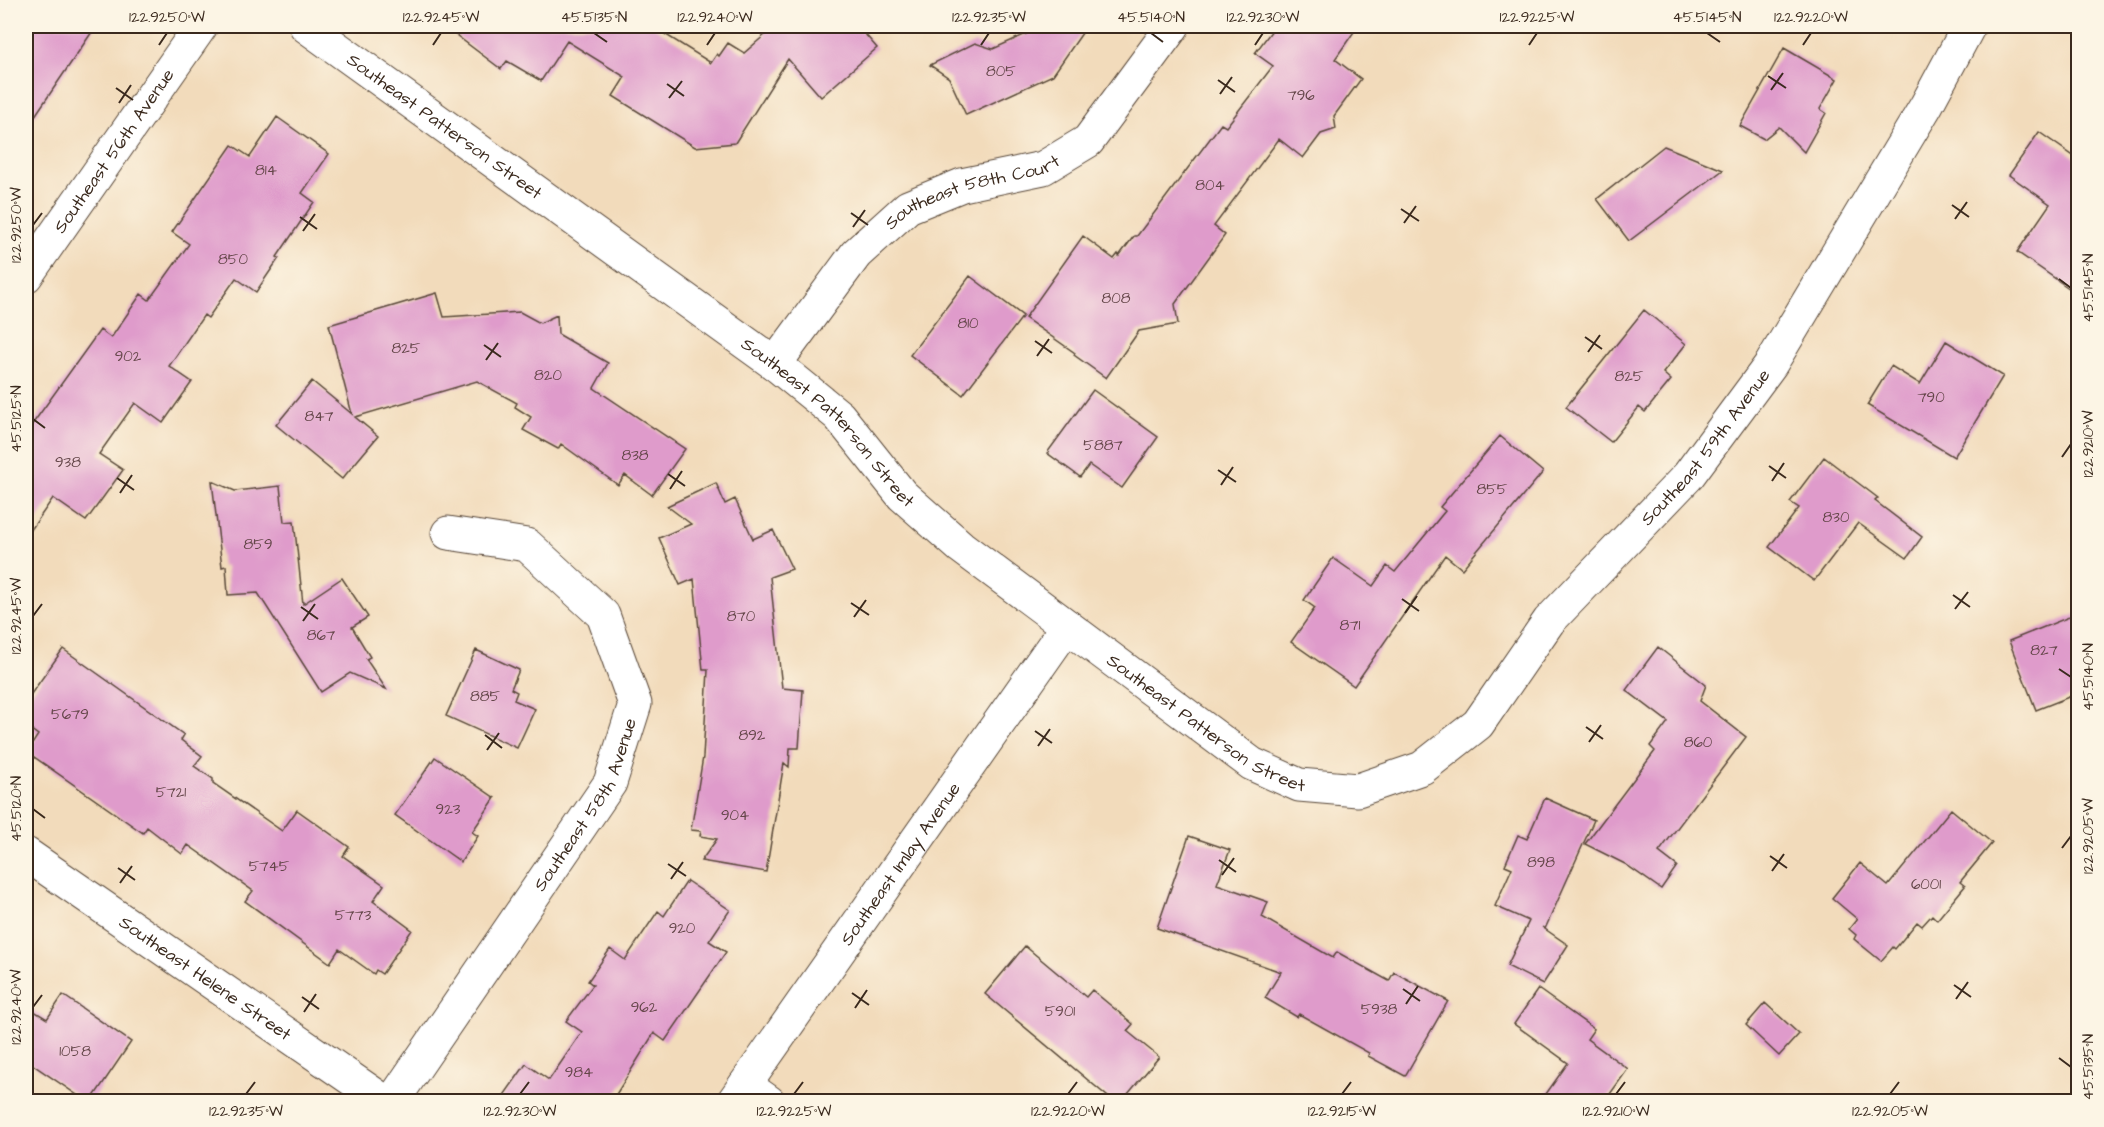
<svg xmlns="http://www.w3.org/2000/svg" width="2104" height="1127" viewBox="0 0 2104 1127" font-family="'Architects Daughter',sans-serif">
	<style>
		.building { fill: #df9bcb }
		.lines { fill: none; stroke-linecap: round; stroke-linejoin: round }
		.street-casing { stroke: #564536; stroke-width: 35 }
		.street { stroke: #fff; stroke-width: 33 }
		.ticks { fill: none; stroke: #3b2a1e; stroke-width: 2 }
		.labels { text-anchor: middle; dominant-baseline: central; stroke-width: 6; stroke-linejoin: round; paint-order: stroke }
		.number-label { font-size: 15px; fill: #644649 }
		.street-label { font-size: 18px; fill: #3b2a1e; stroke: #fcf5e5 }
		.neatline { fill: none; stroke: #3b2a1e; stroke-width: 2 }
		.ticks-label { font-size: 15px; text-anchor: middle; fill: #3b2a1e }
	</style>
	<rect width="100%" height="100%" fill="#fcf5e5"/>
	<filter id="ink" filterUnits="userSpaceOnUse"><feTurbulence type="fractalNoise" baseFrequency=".0167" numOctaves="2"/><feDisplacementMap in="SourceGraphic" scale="12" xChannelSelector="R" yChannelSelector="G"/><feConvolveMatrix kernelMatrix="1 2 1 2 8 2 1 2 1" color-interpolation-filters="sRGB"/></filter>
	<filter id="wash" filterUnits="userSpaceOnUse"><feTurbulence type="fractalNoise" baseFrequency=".008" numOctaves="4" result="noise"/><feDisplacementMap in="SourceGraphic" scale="24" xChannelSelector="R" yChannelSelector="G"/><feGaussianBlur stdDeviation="1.35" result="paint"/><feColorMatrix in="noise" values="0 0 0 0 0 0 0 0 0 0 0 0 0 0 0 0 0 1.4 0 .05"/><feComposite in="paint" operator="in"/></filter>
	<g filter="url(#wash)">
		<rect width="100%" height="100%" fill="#f2dbbb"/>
		<g id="blocks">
			<path class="building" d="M26 26H96L26 129Z
				M444 26H652L711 63 717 54 719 56 728 43 744 53 766 34 759 26H858L877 48 821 97 788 59 735 143 695 147 613 96 625 77 567 41 541 81 507 61 501 69Z
				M1044 26H1087L1053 75 966 115 949 78 930 65 975 43 993 49Z
				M1275 26H1358L1335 59 1361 79 1334 116 1336 129 1321 134 1303 158 1279 139 1214 226 1225 235 1175 304 1178 324 1139 331 1106 378 1074 355 1075 353 1025 318 1083 236 1114 259 1118 254 1119 256 1134 236H1137L1221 124 1226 127 1273 66 1255 53Z
				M1784 48 1837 79 1820 109 1826 113 1804 152 1779 127 1764 139 1740 126Z
				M277 117 329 154 302 193 314 202 277 257 279 258 256 292 236 278 208 318 204 315 169 366 192 382 163 423 135 403 99 454 123 470 86 521 53 498 26 537V433L100 330 111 338 141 294 149 300 189 244 172 232 232 145 250 157Z
				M2039 132 2079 160V295L2017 252 2050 204 2009 175Z
				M1664 146 1723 170 1629 241 1597 199Z
				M970 276 1023 316 963 395 910 355Z
				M437 293 444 317 520 312 540 323 557 315 558 334 608 363 594 388 685 449 652 495 625 475 618 485 561 444 558 449 523 430 531 417 515 407 517 403 477 381 355 417 378 436 342 479 276 425 312 381 352 414 329 325Z
				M1644 310 1686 344 1663 373 1671 380 1645 412 1639 407 1611 442 1566 407Z
				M1946 341 2003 376 1954 457 1867 405 1891 366 1920 384Z
				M1093 390 1158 437 1122 488 1089 465 1080 477 1047 453Z
				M1500 436 1543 472 1462 569 1445 555 1354 686 1291 642 1315 608 1304 600 1333 558 1373 586 1387 566 1395 572 1445 511 1440 507Z
				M1824 457 1878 498 1875 501 1922 537 1907 558 1858 523 1814 581 1769 547 1799 508 1790 502Z
				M212 481 235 491 280 486 284 522 294 521 303 604 342 578 368 617 352 627 370 657 366 659 386 689 350 673 321 692 258 593 228 595 226 566 222 567Z
				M716 483 725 504 735 499 753 539 773 530 792 569 770 577 782 688 803 690 799 748H790L789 767 784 763 766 872 701 861 717 839 700 836 701 831 691 830 703 757 708 670H703L694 579 680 585 659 538 691 524 667 506Z
				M2079 613V693L2036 710 2009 641Z
				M1658 647 1706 685 1700 701 1746 737 1659 852 1677 866 1661 889 1625 864 1585 844 1655 751 1650 746 1668 722 1626 690Z
				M63 649 184 735 181 740 202 756 194 766 213 779V783L282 831 297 810 349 847 343 856 384 885 373 901 412 930 382 974 376 970 374 974 339 949 330 963 245 901 253 891 188 845 182 854 147 827 143 833 27 752 38 735 26 726V701Z
				M476 650 519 670 511 689 517 692 514 700 535 709 517 748 446 716Z
				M435 757 495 798 472 832 478 836 461 862 395 815Z
				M1545 798 1594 820 1545 929 1542 927 1568 945 1543 984 1507 966 1529 921 1495 906 1512 868 1505 865 1518 835 1527 839Z
				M1951 809 1992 843 1960 882 1965 886 1937 920 1932 915 1922 926 1917 922 1895 949 1893 947 1881 961 1854 939 1856 935 1849 929 1857 919 1832 898 1860 863 1888 886Z
				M1189 836 1230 850 1217 884 1268 902 1262 917 1333 958 1337 952 1389 981 1394 972 1448 1001 1405 1076 1368 1056 1369 1053 1299 1014 1297 1017 1265 998 1281 972 1157 928Z
				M687 881 730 910 709 941 726 952 665 1041 654 1033 612 1101H500L526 1064 549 1080 582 1032 566 1021 593 985 588 981 610 949 625 960 658 911 664 916Z
				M1025 946 1086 997 1092 990 1133 1024 1127 1031 1159 1057 1122 1101H1113L985 994Z
				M1538 989 1594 1029 1587 1039 1628 1069 1605 1101H1541L1568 1063 1514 1024Z
				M63 995 131 1042 91 1101H86L26 1060V1006L47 1019Z
				M1765 1003 1799 1034 1779 1056 1746 1025Z"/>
		</g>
	</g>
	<g filter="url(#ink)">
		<use href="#blocks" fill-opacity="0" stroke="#564536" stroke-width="1.5"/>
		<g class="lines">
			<defs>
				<g id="street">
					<path id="s1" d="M306 26 775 364 839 416 902 495 961 547 1252 764 1299 785 1358 790 1422 768 1478 724 1549 621 1688 476 1771 364 1926 106 1969 26"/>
					<path id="s2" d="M26 276 201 26"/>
					<path id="s3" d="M775 364 856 254 908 207 962 185 1043 168 1088 141 1173 26"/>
					<path id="s4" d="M26 854 385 1102"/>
					<path d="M745 1085 769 1102"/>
					<path id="s5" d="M392 1102 610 783 635 704 603 615 527 545 448 533"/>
					<path id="s6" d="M733 1102 1067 626"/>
				</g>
			</defs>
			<use href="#street" class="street-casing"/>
			<use href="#street" class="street"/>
		</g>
	</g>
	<path class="ticks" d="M594 33 607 42M1151 33 1163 42M1707 33 1720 42M159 45 167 33M433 45 441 33M707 45 715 33M981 45 989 33M1255 45 1263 33M1529 45 1537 33M1803 45 1811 33M1768 76 1786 88M1218 80 1235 92M667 84 684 96M116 88 133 100M1771 90 1783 73M1220 94 1232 77M669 98 682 81M119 103 131 85M1952 205 1969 217M1401 209 1419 221M851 213 868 225M300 217 317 229M1955 219 1967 202M1404 223 1416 206M33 225 42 213M853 227 865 210M303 231 315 214M2059 279 2071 288M1585 337 1602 349M1035 341 1052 353M484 345 501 357M1588 352 1600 335M1037 356 1049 339M486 360 498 343M33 419 45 428M2062 457 2071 444M1769 466 1786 478M1218 470 1236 482M668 474 685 486M117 478 134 490M1772 481 1784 463M1221 485 1233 467M670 489 682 471M120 493 132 475M1953 595 1970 607M1402 599 1419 611M851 603 869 615M301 607 318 619M1955 609 1968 592M1405 613 1417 596M33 616 42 604M854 617 866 600M303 621 315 604M2059 669 2071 677M1586 727 1603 739M1035 731 1052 743M485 735 502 748M1589 742 1601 725M1038 746 1050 729M487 750 499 733M33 809 45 818M2062 848 2071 836M1770 856 1787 868M1219 860 1236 872M668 864 686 876M118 868 135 880M1772 871 1784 854M1222 875 1234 858M671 879 683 862M120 883 132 866M1954 985 1971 997M1403 989 1420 1001M852 993 869 1005M302 997 319 1009M1956 999 1968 982M1406 1004 1418 986M33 1007 42 995M855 1008 867 990M304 1012 316 994M2059 1058 2071 1067M246 1094 255 1082M520 1094 529 1082M794 1094 803 1082M1068 1094 1077 1082M1342 1094 1351 1082M1616 1094 1625 1082M1890 1094 1899 1082"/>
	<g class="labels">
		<g class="number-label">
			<text x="1001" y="71">805</text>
			<text x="1301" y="95">796</text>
			<text x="266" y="170">814</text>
			<text x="1210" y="185">804</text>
			<text x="233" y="259">850</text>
			<text x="1116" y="298">808</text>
			<text x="968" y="323">810</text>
			<text x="406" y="348">825</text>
			<text x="128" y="356">902</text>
			<text x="548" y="375">820</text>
			<text x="1629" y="376">825</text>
			<text x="1931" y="397">790</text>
			<text x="319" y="416">847</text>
			<text x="1103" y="445">5887</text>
			<text x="635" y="455">838</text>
			<text x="68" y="462">938</text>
			<text x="1492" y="489">855</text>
			<text x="1836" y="517">830</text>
			<text x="258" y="544">859</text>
			<text x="741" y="616">870</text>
			<text x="1350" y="625">871</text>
			<text x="321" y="635">867</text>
			<text x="2044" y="650">827</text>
			<text x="485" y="696">885</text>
			<text x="70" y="714">5679</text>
			<text x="752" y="735">892</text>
			<text x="1698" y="742">860</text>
			<text x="171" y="792">5721</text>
			<text x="448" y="809">923</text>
			<text x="735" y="815">904</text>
			<text x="1541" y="862">898</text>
			<text x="269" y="866">5745</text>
			<text x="1926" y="884">6001</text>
			<text x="353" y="915">5773</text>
			<text x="682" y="928">920</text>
			<text x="644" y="1007">962</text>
			<text x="1379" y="1009">5938</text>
			<text x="1060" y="1011">5901</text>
			<text x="75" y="1051">1058</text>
			<text x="579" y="1072">984</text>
		</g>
		<g class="street-label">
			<text stroke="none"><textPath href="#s1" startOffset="171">Southeast Patterson Street</textPath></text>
			<text stroke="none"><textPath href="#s2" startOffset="153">Southeast 56th Avenue</textPath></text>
			<text stroke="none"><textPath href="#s3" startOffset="272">Southeast 58th Court</textPath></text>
			<text stroke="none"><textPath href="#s1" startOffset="657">Southeast Patterson Street</textPath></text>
			<text stroke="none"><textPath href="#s1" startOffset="1812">Southeast 59th Avenue</textPath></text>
			<text stroke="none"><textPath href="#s1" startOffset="1143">Southeast Patterson Street</textPath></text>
			<text stroke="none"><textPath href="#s5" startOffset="356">Southeast 58th Avenue</textPath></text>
			<text stroke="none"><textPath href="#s6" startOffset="291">Southeast Imlay Avenue</textPath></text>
			<text stroke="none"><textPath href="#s4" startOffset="218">Southeast Helene Street</textPath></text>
		</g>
	</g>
	<rect width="2104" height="1127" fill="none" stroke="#fcf5e5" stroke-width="66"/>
	<rect x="33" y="33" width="2038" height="1061" class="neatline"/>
	<g class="ticks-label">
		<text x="167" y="22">122.9250°W</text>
		<text x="441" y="22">122.9245°W</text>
		<text x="594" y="22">45.5135°N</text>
		<text x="715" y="22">122.9240°W</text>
		<text x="989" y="22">122.9235°W</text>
		<text x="1151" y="22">45.5140°N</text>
		<text x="1263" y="22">122.9230°W</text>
		<text x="1537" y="22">122.9225°W</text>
		<text x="1707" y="22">45.5145°N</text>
		<text x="1811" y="22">122.9220°W</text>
		<text transform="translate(16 225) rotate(-90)" y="5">122.9250°W</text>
		<text transform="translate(2088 288) rotate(-90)" y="5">45.5145°N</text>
		<text transform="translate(16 419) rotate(-90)" y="5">45.5125°N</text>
		<text transform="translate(2088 444) rotate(-90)" y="5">122.9210°W</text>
		<text transform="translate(16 616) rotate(-90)" y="5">122.9245°W</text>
		<text transform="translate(2088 677) rotate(-90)" y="5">45.5140°N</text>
		<text transform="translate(16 809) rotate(-90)" y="5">45.5120°N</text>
		<text transform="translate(2088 836) rotate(-90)" y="5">122.9205°W</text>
		<text transform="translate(16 1007) rotate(-90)" y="5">122.9240°W</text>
		<text transform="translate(2088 1067) rotate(-90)" y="5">45.5135°N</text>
		<text x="246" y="1116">122.9235°W</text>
		<text x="520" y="1116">122.9230°W</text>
		<text x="794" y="1116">122.9225°W</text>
		<text x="1068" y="1116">122.9220°W</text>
		<text x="1342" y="1116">122.9215°W</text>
		<text x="1616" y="1116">122.9210°W</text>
		<text x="1890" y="1116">122.9205°W</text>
	</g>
</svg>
